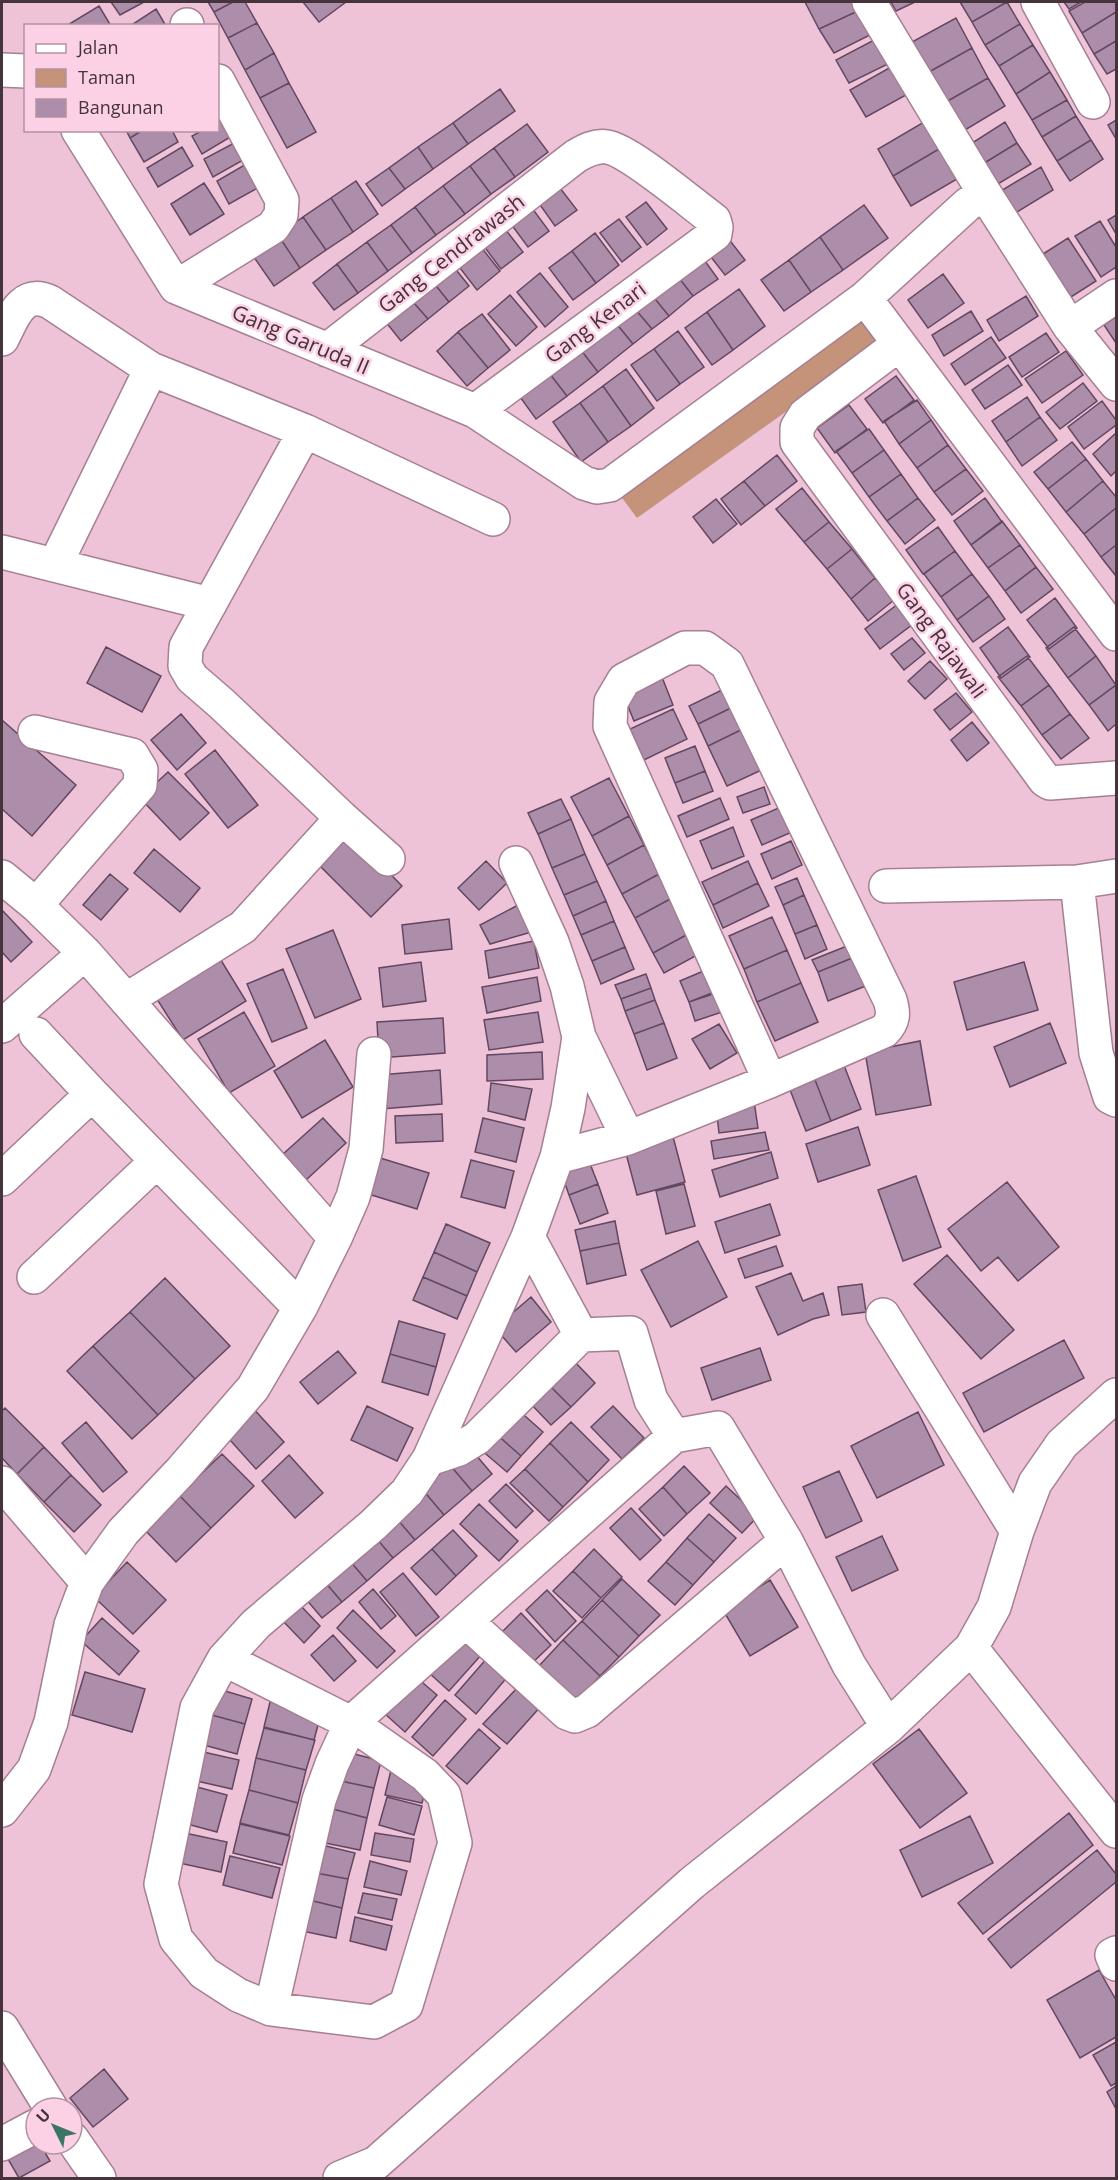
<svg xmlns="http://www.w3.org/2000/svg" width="1118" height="2180" viewBox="0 0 1118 2180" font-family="'Open Sans',sans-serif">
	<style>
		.green { fill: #c4937a }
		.building { fill: #ac8daa; stroke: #634761; stroke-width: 1.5 }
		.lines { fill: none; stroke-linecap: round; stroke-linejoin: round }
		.minor-casing { stroke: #a67f92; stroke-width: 36 }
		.minor { stroke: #fff; stroke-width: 33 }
		.labels { text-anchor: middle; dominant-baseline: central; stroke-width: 5; stroke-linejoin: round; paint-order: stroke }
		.street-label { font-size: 21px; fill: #45343c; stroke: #fcd0e5 }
	</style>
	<rect width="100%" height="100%" fill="#eec3d8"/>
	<path class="green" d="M865 319 882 343 637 518 617 491Z"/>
	<path class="building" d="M111 2H144L120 15Z
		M208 2H233L214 12Z
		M233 2H245L257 23 228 38 214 12Z
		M303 2H346L319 22Z
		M805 2H856L860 10 819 29Z
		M891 2H915L896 11Z
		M960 2H1007L972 22Z
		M1007 2 1020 24 985 45 972 22Z
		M1064 2H1081L1069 9Z
		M1085 2H1116V12L1082 33 1069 11Z
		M99 6 111 26H66Z
		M156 9 166 26H130Z
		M860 10 872 34 834 53 819 29Z
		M1116 12V41L1094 54 1082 33Z
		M956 18 972 48 929 72 912 42Z
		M257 23 274 53 245 70 228 38Z
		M1020 24 1033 45 999 66 985 45Z
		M876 39 888 64 849 83 836 60Z
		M1116 41V69L1107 74 1094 54Z
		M1033 45 1050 72 1016 94 999 66Z
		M972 48 988 78 946 102 929 72Z
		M274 53 289 83 260 98 245 70Z
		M891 67 906 95 866 117 850 90Z
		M1050 72 1067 100 1032 120 1016 94Z
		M988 78 1005 106 965 130 946 102Z
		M289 83 316 132 287 148 260 98Z
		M500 89 515 111 468 144 453 123Z
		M1067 100 1076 116 1042 137 1032 120Z
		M1076 116 1091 140 1057 161 1042 137Z
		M222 120 232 136 202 154 192 136 203 130H218V122Z
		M1116 120V139L1108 125Z
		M924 122 939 149 893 176 878 149Z
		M1005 122 1017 143 981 165 969 145Z
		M453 123 468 144 433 169 418 147Z
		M527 124 548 152 515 177 494 148Z
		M126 130H143L130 138Z
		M143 130H172L178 142 144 162 130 138Z
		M1091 140 1103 159 1070 181 1057 161Z
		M236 142 245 159 213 177 204 159Z
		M1017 143 1031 164 993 187 981 165Z
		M182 147 193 166 158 187 147 168Z
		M418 147 433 169 405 189 389 168Z
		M494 148 515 177 491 194 470 166Z
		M939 149 957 179 911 206 893 176Z
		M248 163 261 186 229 204 217 181Z
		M470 166 491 194 465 214 443 186Z
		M1041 167 1053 190 1012 215 999 192Z
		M389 168 405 189 382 206 366 184Z
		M553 179 577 210 555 226 533 195Z
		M356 181 378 214 353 232 331 198Z
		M204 183 224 214 190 235 171 204Z
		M443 186 465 214 436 235 415 207Z
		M331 198 353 232 326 250 303 217Z
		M526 200 549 231 528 247 505 216Z
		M646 202 667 229 647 245 626 217Z
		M864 205 888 238 843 270 820 237Z
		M415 207 436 235 412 253 391 225Z
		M1116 215V234L1108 220Z
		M303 217 326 250 300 268 278 235Z
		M619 219 641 247 622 262 600 233Z
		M498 220 523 252 501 269 477 237Z
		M1100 221 1116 247V267L1101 277 1075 236Z
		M391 225 412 253 388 271 367 242Z
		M595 233 619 265 596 283 572 251Z
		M724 233 745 260 725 275 704 248Z
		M278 235 300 268 274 286 251 253Z
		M820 237 843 270 811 292 789 260Z
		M1068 238 1096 281 1071 297 1043 254Z
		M367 242 388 271 358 293 337 264Z
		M477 242 500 271 477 290 453 259Z
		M697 250 718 279 693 296 672 269Z
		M572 251 596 283 573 300 549 268Z
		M789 260 811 292 784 311 761 280Z
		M449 261 469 286 449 302 429 277Z
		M337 264 358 293 334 310 313 283Z
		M672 269 693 296 669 316 647 289Z
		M540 273 568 307 545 327 517 292Z
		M943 274 964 303 928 328 908 300Z
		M429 277 449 302 428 319 407 295Z
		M647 289 669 316 652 329 630 303Z
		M739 289 765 326 733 350 707 312Z
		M407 295 428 319 401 341 381 316Z
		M510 295 537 327 516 346 488 314Z
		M1026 296 1038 316 999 341 987 320Z
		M630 303 652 329 633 344 611 317Z
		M971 311 983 331 944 356 932 335Z
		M707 312 733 350 712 365 685 328Z
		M482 314 510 350 488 368 458 332Z
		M611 317 633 344 598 372 577 345Z
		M1116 317V343L1104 325Z
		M678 331 704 367 680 384 654 349Z
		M458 332 488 368 467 386 437 351Z
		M1046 333 1059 352 1022 377 1009 357Z
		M991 337 1006 358 965 385 951 364Z
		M577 345 598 372 567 396 546 369Z
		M654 349 680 384 657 401 631 365Z
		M1066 351 1083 375 1042 403 1025 379Z
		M1008 365 1022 385 985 409 972 390Z
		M546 369 567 396 536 419 515 390Z
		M626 369 654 408 631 426 603 386Z
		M896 376 914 400 883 423 865 399Z
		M1083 383 1097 401 1060 429 1046 412Z
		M603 386 631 426 608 442 580 403Z
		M1027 397 1040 417 1006 442 992 421Z
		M917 400 931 420 899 444 884 421Z
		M1102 401 1116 420V425L1084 449 1068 427Z
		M580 403 608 442 581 462 553 422Z
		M849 405 867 429 835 453 817 428Z
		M1040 417 1057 440 1022 466 1006 442Z
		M931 420 948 445 917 468 899 444Z
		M869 429 884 450 852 473 836 451Z
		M1116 433V471L1111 476 1093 454Z
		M1072 442 1086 459 1048 489 1034 472Z
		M948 445 966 469 934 492 917 468Z
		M884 450 901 474 869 497 852 473Z
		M777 455 797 481 765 506 744 481Z
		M1086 459 1103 481 1066 512 1048 489Z
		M966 469 983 491 952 515 934 492Z
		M901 474 918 498 887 521 869 497Z
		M744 481 765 506 741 525 721 499Z
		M1103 481 1116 497V508L1084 534 1066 512Z
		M802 488 829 522 804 542 776 509Z
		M918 498 935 520 905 544 887 521Z
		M985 498 1002 522 971 545 954 521Z
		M716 499 737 524 713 543 693 517Z
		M1116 508V545L1101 557 1084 534Z
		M1002 521 1020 545 988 568 971 545Z
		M829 522 852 549 827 569 804 542Z
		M938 527 955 551 923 574 906 550Z
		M1020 545 1036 567 1005 591 988 568Z
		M1116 545V576L1101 557Z
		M852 549 875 578 851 599 827 569Z
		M955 551 972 574 941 597 924 574Z
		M1036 567 1053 589 1021 613 1005 591Z
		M972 574 989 596 957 620 941 597Z
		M875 578 894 600 868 621 851 599Z
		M989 596 1005 619 973 642 957 620Z
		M1055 598 1077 628 1049 649 1027 620Z
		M898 604 913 624 880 649 865 629Z
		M1008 627 1030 657 1001 678 980 648Z
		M1074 627 1096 656 1068 678 1046 648Z
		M912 638 925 653 904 670 891 654Z
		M106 647 161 676 142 712 87 683Z
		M1027 656 1049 685 1021 706 998 677Z
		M1096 656 1116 685 1089 705 1068 678Z
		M930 661 947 679 925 699 908 681Z
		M660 672 673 705 634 721 621 689Z
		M1049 685 1070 714 1042 735 1021 706Z
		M1116 685V724L1108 731 1089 705Z
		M728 687 737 705 698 724 689 706Z
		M956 693 972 712 950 730 934 710Z
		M737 705 747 727 708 746 698 724Z
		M673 709 687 739 644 760 630 729Z
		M181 714 206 743 177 770 151 740Z
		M1070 714 1089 738 1061 759 1042 735Z
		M2 720 76 785 32 836 2 809Z
		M972 722 989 743 967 761 951 740Z
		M747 727 766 768 727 786 708 746Z
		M695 746 705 771 675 783 665 758Z
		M215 750 258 805 228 828 185 774Z
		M705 771 713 791 683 803 675 783Z
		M168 772 209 813 180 840 140 798Z
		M609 778 629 816 592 836 571 797Z
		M764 787 770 804 743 813 737 797Z
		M720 798 729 819 687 837 678 816Z
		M561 799 571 819 538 834 528 813Z
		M790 803 801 828 762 845 751 820Z
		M629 816 644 845 607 865 592 836Z
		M571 819 585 854 552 868 538 834Z
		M733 827 744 856 712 869 700 841Z
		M349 832 402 886 371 917 318 864Z
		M791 841 802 865 772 879 761 854Z
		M644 845 659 874 622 894 607 865Z
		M154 849 200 888 180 912 134 873Z
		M585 854 597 881 564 895 552 868Z
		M486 861 507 883 479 910 458 888Z
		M748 861 758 883 713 905 702 882Z
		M110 874 128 889 101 920 83 905Z
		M659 874 672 898 635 918 622 894Z
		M797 878 804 895 783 905 775 887Z
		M597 881 606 901 573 916 564 895Z
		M758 883 769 906 723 928 713 905Z
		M804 895 817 925 795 934 783 905Z
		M672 898 690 933 653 953 635 918Z
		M606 901 614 921 581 935 573 916Z
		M520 904 535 931 490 944 480 925Z
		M2 910 32 942 11 962 2 952Z
		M772 917 787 950 744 969 729 936Z
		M449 919 452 949 405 954 402 925Z
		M614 921 625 947 592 961 581 935Z
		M817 925 827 949 805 959 795 934Z
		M333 930 361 999 315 1018 286 949Z
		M690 933 701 953 664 973 653 953Z
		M534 941 539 968 489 978 485 951Z
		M852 944 857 956 818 972 812 960Z
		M625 947 634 969 601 984 592 961Z
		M787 950 801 983 757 1002 744 969Z
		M857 956 868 985 828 1001 818 972Z
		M219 957 246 1001 183 1040 155 996Z
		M421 962 426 1001 383 1007 379 968Z
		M1024 962 1038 1010 967 1030 954 982Z
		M283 969 307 1028 272 1042 247 984Z
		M708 969 717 991 689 1002 680 981Z
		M646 974 651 988 621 999 615 985Z
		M537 977 541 1001 487 1013 482 987Z
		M801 983 818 1022 775 1041 757 1002Z
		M651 988 655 1000 625 1011 621 999Z
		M725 990 731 1009 695 1021 689 1002Z
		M655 1000 664 1023 634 1034 625 1011Z
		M244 1012 275 1066 229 1093 198 1039Z
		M538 1012 543 1042 489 1050 484 1020Z
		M443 1018 445 1053 379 1058 377 1022Z
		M664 1023 677 1058 647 1070 634 1034Z
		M1050 1023 1066 1063 1010 1087 994 1047Z
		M719 1024 737 1053 710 1069 692 1039Z
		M325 1040 353 1087 302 1118 274 1071Z
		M920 1041 931 1105 876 1115 865 1052Z
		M542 1052 543 1079 487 1081V1055Z
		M840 1055 861 1109 831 1121 810 1067Z
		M810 1067 831 1121 806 1131 785 1077Z
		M440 1070 442 1104 381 1109 379 1075Z
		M491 1083 532 1089 525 1120 488 1111Z
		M754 1101 758 1128 719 1133 716 1106Z
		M442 1114 443 1141 396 1143 395 1116Z
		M323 1118 346 1143 306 1180 282 1155Z
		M483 1118 524 1128 516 1162 475 1152Z
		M858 1127 870 1165 818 1182 806 1144Z
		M671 1129 685 1182 637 1195 623 1142Z
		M765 1132 769 1150 714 1159 711 1141Z
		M771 1152 778 1178 720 1197 712 1170Z
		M587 1156 598 1184 569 1195 559 1167Z
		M377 1157 429 1173 417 1209 365 1193Z
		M471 1160 514 1171 505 1208 461 1197Z
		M916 1176 941 1247 903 1261 878 1190Z
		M1007 1182 1059 1247 1018 1281 998 1257 981 1271 948 1229Z
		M598 1184 608 1213 580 1224 569 1195Z
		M684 1184 695 1226 666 1234 656 1191Z
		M770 1204 780 1235 725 1253 715 1222Z
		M615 1221 619 1243 580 1251 575 1230Z
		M446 1224 490 1243 477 1272 434 1252Z
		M698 1241 727 1297 671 1327 641 1270Z
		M619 1243 626 1275 587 1284 580 1251Z
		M776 1246 783 1266 745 1278 738 1259Z
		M434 1252 477 1272 467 1296 423 1277Z
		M947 1255 1014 1330 981 1359 914 1284Z
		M791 1273 803 1301 823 1293 829 1315 813 1319 778 1335 756 1287Z
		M423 1277 467 1296 457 1319 413 1300Z
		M165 1278 230 1346 195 1379 130 1312Z
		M862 1284 866 1312 842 1315 838 1287Z
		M531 1297 551 1322 516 1352 495 1328Z
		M130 1312 195 1379 158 1415 93 1346Z
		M399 1321 445 1334 436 1367 390 1354Z
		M1064 1340 1084 1378 984 1432 963 1393Z
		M93 1346 158 1415 132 1439 67 1371Z
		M760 1348 771 1380 712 1400 701 1368Z
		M338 1351 356 1373 318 1404 300 1382Z
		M390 1354 436 1367 428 1395 382 1382Z
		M574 1361 595 1383 571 1407 549 1385Z
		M549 1385 571 1407 551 1425 530 1403Z
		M251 1406 284 1442 256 1469 222 1431Z
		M367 1406 413 1428 397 1461 351 1440Z
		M613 1406 644 1438 622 1459 591 1427Z
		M5 1408 44 1447 17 1474 2 1458V1411Z
		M516 1408 543 1432 521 1456 495 1433Z
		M918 1412 944 1465 877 1498 851 1446Z
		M86 1422 127 1472 103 1492 62 1443Z
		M571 1422 609 1460 588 1482 550 1443Z
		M495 1433 521 1456 507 1472 480 1449Z
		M550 1443 588 1482 563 1507 525 1469Z
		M44 1447 71 1475 44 1502 17 1474Z
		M470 1448 492 1474 472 1491 450 1465Z
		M222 1454 254 1486 211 1528 179 1495Z
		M289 1455 323 1493 295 1518 262 1481Z
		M450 1465 472 1491 444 1515 422 1489Z
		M684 1466 710 1493 687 1514 663 1487Z
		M525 1469 563 1507 549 1521 510 1483Z
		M839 1471 862 1521 826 1538 803 1487Z
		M71 1475 101 1505 74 1532 44 1502Z
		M506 1484 533 1511 516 1528 489 1501Z
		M726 1486 758 1516 742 1533 710 1503Z
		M663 1487 687 1514 664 1536 639 1509Z
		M422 1489 444 1515 415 1540 392 1513Z
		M179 1495 211 1528 176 1562 144 1529Z
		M479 1504 518 1541 499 1561 460 1524Z
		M631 1508 661 1540 640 1560 610 1528Z
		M392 1513 415 1540 393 1558 371 1532Z
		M709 1514 736 1538 714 1562 687 1538Z
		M453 1530 477 1556 456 1576 432 1549Z
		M371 1532 393 1558 367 1581 344 1554Z
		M882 1536 898 1570 852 1591 836 1557Z
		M687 1538 714 1562 693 1585 666 1562Z
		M432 1549 456 1576 436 1595 411 1568Z
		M594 1549 622 1577 601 1598 573 1571Z
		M344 1554 367 1581 342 1602 319 1575Z
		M127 1562 166 1600 133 1634 94 1597Z
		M666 1562 693 1585 675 1605 648 1581Z
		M573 1571 601 1598 582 1618 553 1591Z
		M403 1573 439 1617 416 1636 380 1592Z
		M319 1575 342 1602 322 1618 300 1592Z
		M622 1579 660 1615 639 1636 602 1600Z
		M770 1580 798 1627 750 1656 723 1610Z
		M373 1589 396 1616 381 1629 359 1602Z
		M547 1590 576 1621 555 1642 526 1610Z
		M602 1600 639 1636 619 1657 582 1621Z
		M300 1605 320 1626 304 1643 283 1621Z
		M353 1610 395 1651 377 1668 337 1628Z
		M521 1613 551 1645 530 1665 500 1634Z
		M102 1618 139 1651 119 1675 81 1641Z
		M582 1621 619 1657 600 1676 563 1640Z
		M333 1635 356 1661 334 1681 311 1655Z
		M461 1635 482 1654 449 1691 428 1672Z
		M563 1640 600 1676 575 1703 538 1667Z
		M488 1657 509 1675 476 1714 455 1695Z
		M85 1672 145 1689 132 1732 72 1715Z
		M416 1677 437 1695 405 1732 384 1713Z
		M520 1685 542 1705 507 1744 483 1724Z
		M215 1688 252 1699 245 1724 208 1714Z
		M271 1698 322 1710 314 1740 264 1727Z
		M445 1700 466 1719 433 1756 412 1737Z
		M208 1714 245 1724 237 1754 200 1744Z
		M264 1728 315 1740 306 1770 256 1758Z
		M479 1729 500 1748 467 1784 446 1766Z
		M919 1729 967 1793 920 1828 873 1764Z
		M199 1751 239 1760 232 1789 192 1780Z
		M343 1751 381 1761 374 1788 336 1780Z
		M256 1758 306 1770 298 1803 249 1790Z
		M391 1770 428 1780 422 1803 385 1795Z
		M336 1780 374 1788 367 1818 329 1808Z
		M197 1787 227 1795 217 1832 187 1824Z
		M249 1790 298 1803 289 1835 240 1823Z
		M387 1797 422 1806 414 1835 379 1825Z
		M329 1808 367 1818 360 1850 320 1842Z
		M1069 1813 1093 1845 983 1934 958 1903Z
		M970 1816 993 1863 922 1897 900 1850Z
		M240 1824 290 1836 282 1865 233 1853Z
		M185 1833 227 1842 221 1872 179 1863Z
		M375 1833 414 1839 410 1862 371 1855Z
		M322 1845 355 1853 348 1879 316 1873Z
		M1097 1850 1116 1874V1882L1011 1968 988 1939Z
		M230 1856 280 1868 272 1898 223 1885Z
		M370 1861 407 1871 401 1895 364 1887Z
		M316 1873 348 1879 342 1908 309 1900Z
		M363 1893 397 1899 392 1920 358 1913Z
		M309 1900 342 1908 336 1938 302 1931Z
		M355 1917 392 1926 386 1950 350 1941Z
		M1099 1970 1116 2000V2037L1080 2058 1047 2000Z
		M1116 2042V2083L1111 2086 1093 2055Z
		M104 2069 128 2099 93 2127 70 2098Z
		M1116 2086V2109L1107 2092Z
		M36 2144H40L50 2161 19 2178 5 2154Z"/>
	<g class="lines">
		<defs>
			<path id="minor" d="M869 2 985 194 1070 327 1116 384
				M1038 2 1093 102
				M187 25V26
				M2 70 26 71
				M78 130 176 287 475 411 584 483 597 487 610 485 865 298 968 204 985 194
				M176 287 273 227 281 215 282 200 218 81
				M865 298 1116 634
				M1070 327 1116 296
				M2 339C13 318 21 289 50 302L151 369 305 431 493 519
				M898 345 805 415 797 428V442L1045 780 1050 783 1116 778
				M327 350 576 156C585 151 595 145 607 147 629 150 692 204 714 220L716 227 715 234 475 411
				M305 431 186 647 185 666 192 678 222 704 342 818 388 859
				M2 552 210 604
				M55 565 151 369
				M35 732 132 755 141 770 140 785 36 905 85 953
				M2 877 36 905
				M1077 882 1096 1053 1110 1097 1116 1100
				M886 886 1077 882 1116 876
				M126 1000 243 927 342 818
				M2 1026 85 953 335 1238
				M36 1034 92 1094 300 1308
				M579 1037 628 1138
				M557 1157 628 1138 770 1081 884 1031C894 1021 894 1013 890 1000L727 664 705 648H685L624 680 611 702 610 726 770 1081
				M2 1179 92 1094
				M528 1237 581 1335 631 1333 651 1400 674 1436 718 1428 786 1541 849 1665 888 1727
				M34 1277 157 1161
				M883 1315 1017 1531
				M429 1459 459 1449 477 1438 581 1335
				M2 1483 87 1582
				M467 1622 567 1713 575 1716 587 1711 786 1541
				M971 1648 1116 1831
				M224 1659 351 1723 425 1775 444 1795 455 1843 406 2005 374 2022 271 2009 238 1995 204 1973 176 1939 161 1884 197 1708 224 1659 256 1624 373 1525 407 1492 429 1459 528 1237 557 1157 568 1108 579 1037 567 986 552 942 516 863
				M2 1810 34 1769 51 1722 71 1625 87 1582 123 1532 180 1472 253 1388 300 1308 335 1238 353 1197 366 1149 374 1054
				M1116 1953 1112 1955 1116 1964
				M271 2009 319 1800 332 1764 351 1723 674 1436
				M2 2028 51 2108
				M72 2139 99 2178
				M2 2144 36 2126
				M340 2178 376 2163 692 1883 888 1727 971 1648 994 1607 1017 1531 1035 1483 1062 1444 1116 1395"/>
		</defs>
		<use href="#minor" class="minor-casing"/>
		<use href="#minor" class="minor"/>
	</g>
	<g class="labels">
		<g class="street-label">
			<text transform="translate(451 253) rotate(-38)">Gang Cendrawash</text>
			<text transform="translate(595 322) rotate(-37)">Gang Kenari</text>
			<text transform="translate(301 339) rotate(23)">Gang Garuda II</text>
			<text transform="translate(942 640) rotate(54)">Gang Rajawali</text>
		</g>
	</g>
	<rect width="1118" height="2180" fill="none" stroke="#45343c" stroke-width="6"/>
	<rect x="24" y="24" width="195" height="108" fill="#fcd0e5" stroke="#b392a1" stroke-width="1.5"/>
	<rect x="36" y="44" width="30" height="9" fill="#ffffff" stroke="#b392a1" stroke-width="1.5"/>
	<text x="78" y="54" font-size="18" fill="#45343c">Jalan</text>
	<rect x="36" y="69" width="30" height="18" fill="#c4937a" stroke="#b392a1" stroke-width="1.5"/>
	<text x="78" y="84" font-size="18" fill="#45343c">Taman</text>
	<rect x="36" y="99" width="30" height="18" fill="#ac8daa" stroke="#b392a1" stroke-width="1.5"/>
	<text x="78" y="114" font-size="18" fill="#45343c">Bangunan</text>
	<g transform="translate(54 2126) rotate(313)"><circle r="28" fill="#fcd0e5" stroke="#b392a1" stroke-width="1.5"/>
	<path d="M0-4.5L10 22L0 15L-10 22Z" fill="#3a7661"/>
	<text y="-9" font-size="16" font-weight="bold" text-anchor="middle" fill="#45343c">U</text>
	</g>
</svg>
